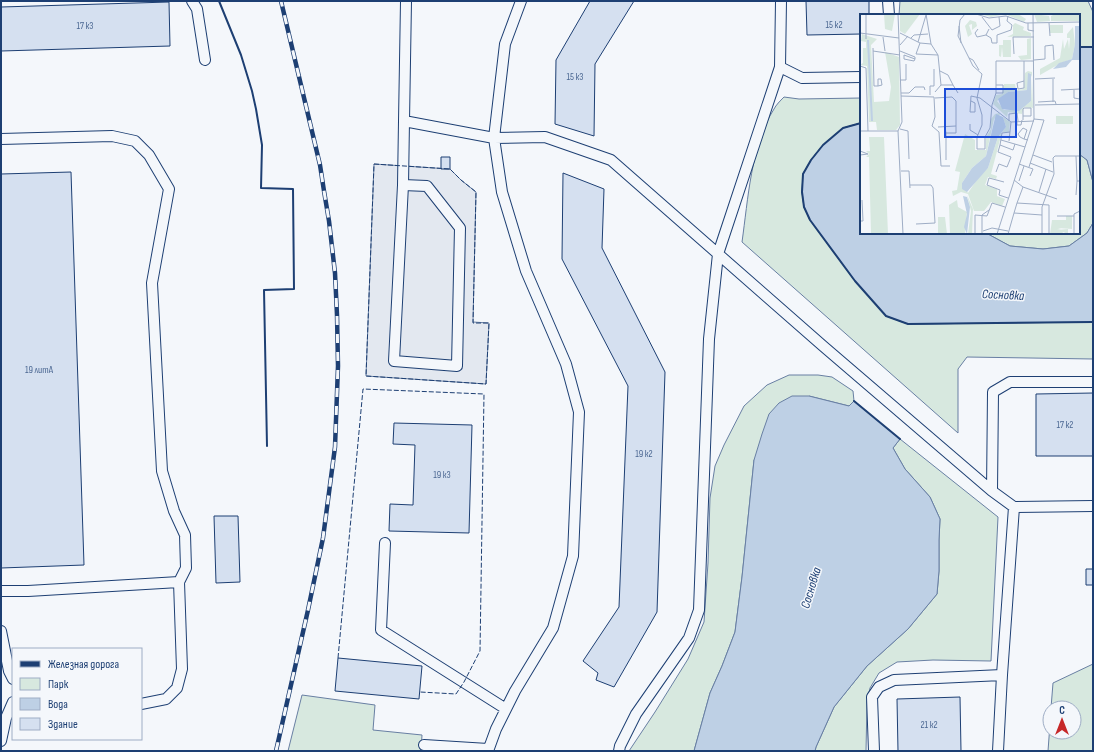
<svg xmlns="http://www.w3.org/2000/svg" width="1094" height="752" viewBox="0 0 1094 752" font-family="'Sofia Sans Condensed',sans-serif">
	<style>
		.green { fill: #d7e8df; stroke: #687fa3 }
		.parking { fill: #e3e8f0; stroke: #687fa3 }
		.water { fill: #bed0e5; stroke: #687fa3 }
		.building { fill: #d5e0f0; stroke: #1d3f73 }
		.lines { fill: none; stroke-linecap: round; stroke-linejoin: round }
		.lane-casing { stroke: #1d3f73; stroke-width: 12 }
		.lane { stroke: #f4f7fb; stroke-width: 10 }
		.rail-casing { stroke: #1d3f73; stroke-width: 4.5 }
		.rail { stroke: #f4f7fb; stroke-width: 3; stroke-dasharray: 9; stroke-linecap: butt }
		.fence { stroke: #1d3f73; stroke-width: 1; stroke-dasharray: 5 2; stroke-linecap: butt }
		.wall { stroke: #1d3f73; stroke-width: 2 }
		.labels { text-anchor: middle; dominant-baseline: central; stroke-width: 3; stroke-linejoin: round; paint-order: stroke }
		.number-label { font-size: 10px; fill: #4b6792 }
		.water-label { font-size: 13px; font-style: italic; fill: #1d3f73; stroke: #f4f7fb }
		.inset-river { fill: none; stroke: #bed0e5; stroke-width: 2 }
		.inset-road { fill: none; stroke: #9eadc5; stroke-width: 1 }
		.view { fill: #1d4ed8; fill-opacity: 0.15; stroke: #1d4ed8; stroke-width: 2 }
		.inset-edge { fill: none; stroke: #1d3f73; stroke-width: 2 }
	</style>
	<rect width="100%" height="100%" fill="#f4f7fb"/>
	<path class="green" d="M900 1H1088L1093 12V47H1079V15H899Z
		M784 97 799 99 861 98V123L843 128 823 145 811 160 803 174 802 192 804 207 810 220 855 281 886 316 908 324 1093 322V359L967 357 958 369V433L742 242C748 200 751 145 774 109 776 105 780 101 784 97Z
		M1079 154 1087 160 1093 182V223L1087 233 1069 246 1043 249 1010 246 986 233H1079Z
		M789 375H818L832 377 853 391 854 401 849 406 809 396 754 460 742 577 735 632 722 666 710 693 694 751H629L655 712 688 659 704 622 708 563 710 498 715 466 724 445 744 406 767 385Z
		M900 439 998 517 991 661 933 660 897 662 879 673 870 688 867 702 866 751H815L816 747 834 707 867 666 908 629 937 594 939 571V540L940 519 930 497 905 469 893 448Z
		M1093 664V751H1048L1050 724V732H1074V708H1051L1053 683Z
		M302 695 375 705 373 730 422 735 421 751H288Z"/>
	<path class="parking" d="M374 164 450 169 461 180 476 192 473 322 489 323 486 384 366 376Z"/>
	<path class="water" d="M1079 47H1093V182L1087 160 1079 154Z
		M861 123V233H986L1010 246 1043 249 1069 246 1087 233 1093 223V322L908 324 886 316 855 281 810 220 804 207 802 192 803 174 811 160 823 145 843 128Z
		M792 396H809L849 406 854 401 900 439 893 448 905 469 930 497 940 519 939 540V571L937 594 908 629 867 666 834 707 816 747 815 751H694L710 693 722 666 735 632 742 577 754 460 762 434 769 414 779 403Z"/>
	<path class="building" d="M590 1H634L595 64 594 136 555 124 556 60Z
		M806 1H869V15H861V34L807 35Z
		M169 2 170 46 1 51V7Z
		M441 157H450V169H441Z
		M71 172 84 565 1 568V174Z
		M563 173 604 189 602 248 665 372 657 612 614 687 596 680 598 673 583 661 619 607 628 386 562 259Z
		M1093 393V456H1036V394Z
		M394 423 472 425 469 533 389 531 390 504 413 505 415 445 393 444Z
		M214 516H238L240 582 216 583Z
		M1086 569H1093V585H1086Z
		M338 658 422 666 419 699 335 691Z
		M960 697 961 751H898L897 699Z"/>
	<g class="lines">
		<defs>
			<path id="lane" d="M192 1 197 9 205 60
				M888 1 889 15
				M780 67 802 78 861 77
				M404 121 406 1
				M1 139 112 136 135 141 149 155 169 189 152 283 162 471 174 511 185 535 186 568 179 582 182 669 177 688 166 699 141 704
				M403 185 427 186 460 228 457 366 394 361 403 185 404 121 494 138 545 137 611 160 823 346 992 491 1014 507 1093 506
				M992 491 993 392 1010 382H1093
				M385 543 381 630 506 709
				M1 591H28L179 582
				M1 631 9 671 13 679
				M1 741 6 718 13 702
				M424 745 488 749
				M488 751 496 729 515 691 553 628 573 556 579 412 566 364 526 271 502 192 494 138 505 44 521 1
				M619 751 620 746 636 714 689 638 699 610 709 339 718 254 780 67 781 1
				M874 751 872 697 879 687 894 680 1002 675
				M998 751 1002 675 1014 507"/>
		</defs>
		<use href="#lane" class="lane-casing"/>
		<use href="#lane" class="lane"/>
		<defs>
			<path id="rail" d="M276 751 308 610 323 538 335 447 338 366 337 315 335 273 329 221 324 191 320 165 281 1"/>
		</defs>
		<use href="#rail" class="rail-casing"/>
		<use href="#rail" class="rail"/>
		<path class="fence" d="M374 164 450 169 461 180 476 192 473 323H489L486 384 366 376Z
			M338 658 363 389 484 394 480 651 464 682 456 694 420 692"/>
		<path class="wall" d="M219 1 241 55 252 91 256 109 262 145 261 188 293 189 294 289 264 290 267 446
			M1079 47H1093
			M861 123 843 128 823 145 811 160 803 174 802 192 804 207 810 220 855 281 886 316 908 324 1093 322
			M854 401 900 439"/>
	</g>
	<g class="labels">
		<g class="number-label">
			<text x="834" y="25">15 к2</text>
			<text x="85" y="26">17 к3</text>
			<text x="575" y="77">15 к3</text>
			<text x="39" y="370">19 литА</text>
			<text x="1065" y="425">17 к2</text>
			<text x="644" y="454">19 к2</text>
			<text x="442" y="475">19 к3</text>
			<text x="929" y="725">21 к2</text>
		</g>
		<g class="water-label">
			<text transform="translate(1003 295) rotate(3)">Сосновка</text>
			<text transform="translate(811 588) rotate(-73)">Сосновка</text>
		</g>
	</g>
	<g transform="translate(860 14)">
		<rect width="220" height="220" fill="#f4f7fb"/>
		<path d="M24 0H35L32 17 25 15ZM40 0H60L45 20 40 17ZM120 0H158L166 5 164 8 145 0 131 3ZM174 0 189 2 190 7 177 8ZM195 0H220V7H191V2ZM110 6 116 8 117 12 112 16V10L109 11 112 20 108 23 105 12ZM155 9 164 13 163 16 171 19V22L147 23 153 20V11ZM190 11H203V19H190ZM213 13 215 30 212 45 201 49 180 61V55L200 44 203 25 204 35 208 25 209 35 210 24H207V20ZM2 20 17 25 11 31 14 88 29 87 31 73 25 38 39 43 40 111 36 116H17L16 108H9L7 52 0 51 3 49V34H6V28L1 27ZM171 24V45L161 46 158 42 167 41V25ZM143 26H151V43H143L142 33 141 43 139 42V31H143ZM168 57 172 58V63L170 59 167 76 148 78 137 87 144 96 160 95 171 87 172 64 173 94 164 93 162 100 148 98 147 103 133 90 136 81 142 80 144 70H155L156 76 164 75 165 59ZM139 99 140 101 134 105 126 142 112 154 102 169 108 179 120 161 128 154 138 123 146 113 143 103 150 108 149 118H142L131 160 137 162 136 165 128 163 125 171 137 175V182L145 185 142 192 131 188 124 197H114L108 180 101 178 93 182 92 177 97 176 100 158 95 157 105 120 115 126V136H126V123L131 115V105L135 100ZM196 102H213V110H196ZM9 123H24L28 220H11L9 143H6L9 140 6 137H10ZM107 181 113 195 112 220H108L111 197ZM97 186 98 193 107 198 105 220H90L89 191ZM206 202H212V215L198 214 201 215 197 216 208 215V220L203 218 202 220H190L192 206H206ZM78 203H85L87 220H78Z" fill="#d7e8df"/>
		<path d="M215 12H220V46H212L206 53 193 55 199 49 212 45 215 30ZM168 59 171 60V87L159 97 142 95 138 85 148 78 167 76ZM136 100 143 103 146 113 138 123 128 154 107 178 102 175V169L112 154 126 142ZM103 182 107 183 110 193 107 220 104 213 107 200Z" fill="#bed0e5"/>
		<path class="inset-river" d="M8 26 12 107"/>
		<path class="inset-road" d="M38 0 42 108 38 117 43 220M66 0 71 30M105 0 100 6 98 22 113 52 122 60 117 84 122 101V111L117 123V135H125V123L130 114 132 91 136 79V47H174M116 0 129 4 146 2 166 9 220 8M122 3 132 16 140 12 139 3M168 9V16L174 17M189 9 190 22M99 12 101 29M118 15 115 19 117 23 126 21 129 15M0 19 39 24M40 19 60 29 71 30 78 41 81 71 75 78M126 21 131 24 132 29H137V21L151 16 152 11 147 7 148 2M23 23 25 37M153 23H174M153 23 154 40M51 24 54 21 68 20M6 25V0M58 28 66 1M60 29 56 40 78 41M40 31 48 22M0 34V48M13 34 14 72H18L22 71 21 65H18V72M13 37 40 41M40 37 55 43V45L54 47 44 45V41L55 45M109 44 113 46 119 56M174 46 185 45V32L193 31 194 46M0 52 6 54 8 117M80 57 88 61 93 71M175 65 195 64M193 65V88M40 66H46V50M164 67 157 69 158 75 164 74V47M81 71H93L98 79M201 76 220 75M214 76V84L220 85M41 79H49L55 73H64L65 76M136 79H143V71H136M70 81V72H74V55M41 82 74 83 75 103 72 112 79 118 81 152H90M75 84 92 83 96 87V119H86L85 113M111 87 115 89V98H110L111 82 120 84 151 108 174 107M178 88 195 87 196 90M175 91 220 90M0 92V110M163 102H171V94H164L163 95V106M149 107V100L157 99 158 107M157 107V111H161L162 106M110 110V116L118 121M78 113 96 112M40 115 48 117 49 145M0 117H38M164 125 167 116 163 114 158 120 160 123 164 125 168 126M141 126 165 133M149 127 151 108M140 131 142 119 150 118M0 137 8 140 0 141M173 141 192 148M216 142 217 167H220M86 146V119M170 149 193 158M159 150 173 155 170 162M169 153 184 106 174 105M41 157H49L50 174M136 158 139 150 147 153 151 143 138 138 140 131 153 136 155 130M154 166 163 173 157 189M159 167 164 152M144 168 129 164 127 171 140 176 139 181 148 184M50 171H71L73 174 75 209 56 210M163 173 197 185M179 178 186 155M216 181 217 167M154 199 157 189 189 191V220M197 202H214M0 207H3L2 186M123 217 132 214 148 217M115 220V201L127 202 132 189 145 193M122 220V201L129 196M137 220 174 105 173 0M148 220 154 199 182 201M182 220V193L194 160 193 144 195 142H220M214 220V200L220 197"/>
		<path class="view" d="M85 75H156V123H85Z"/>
		<rect width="220" height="220" class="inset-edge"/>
	</g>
	<rect width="1094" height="752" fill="none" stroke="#1d3f73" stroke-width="4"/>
	<rect x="12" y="648" width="130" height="92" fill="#f4f7fb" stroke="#9eadc5"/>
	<rect x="20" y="661" width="20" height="6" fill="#1d3f73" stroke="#9eadc5"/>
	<text x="48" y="668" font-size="12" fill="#1d3f73">Железная дорога</text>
	<rect x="20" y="678" width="20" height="12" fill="#d7e8df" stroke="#9eadc5"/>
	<text x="48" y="688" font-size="12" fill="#1d3f73">Парк</text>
	<rect x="20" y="698" width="20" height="12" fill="#bed0e5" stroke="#9eadc5"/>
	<text x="48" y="708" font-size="12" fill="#1d3f73">Вода</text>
	<rect x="20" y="718" width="20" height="12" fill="#d5e0f0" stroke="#9eadc5"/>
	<text x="48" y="728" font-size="12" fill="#1d3f73">Здание</text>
	<g transform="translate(1062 720)"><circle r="19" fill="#f4f7fb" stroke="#9eadc5"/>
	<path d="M0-3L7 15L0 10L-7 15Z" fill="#c62828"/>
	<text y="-6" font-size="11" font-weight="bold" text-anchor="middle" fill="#1d3f73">С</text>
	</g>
</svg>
